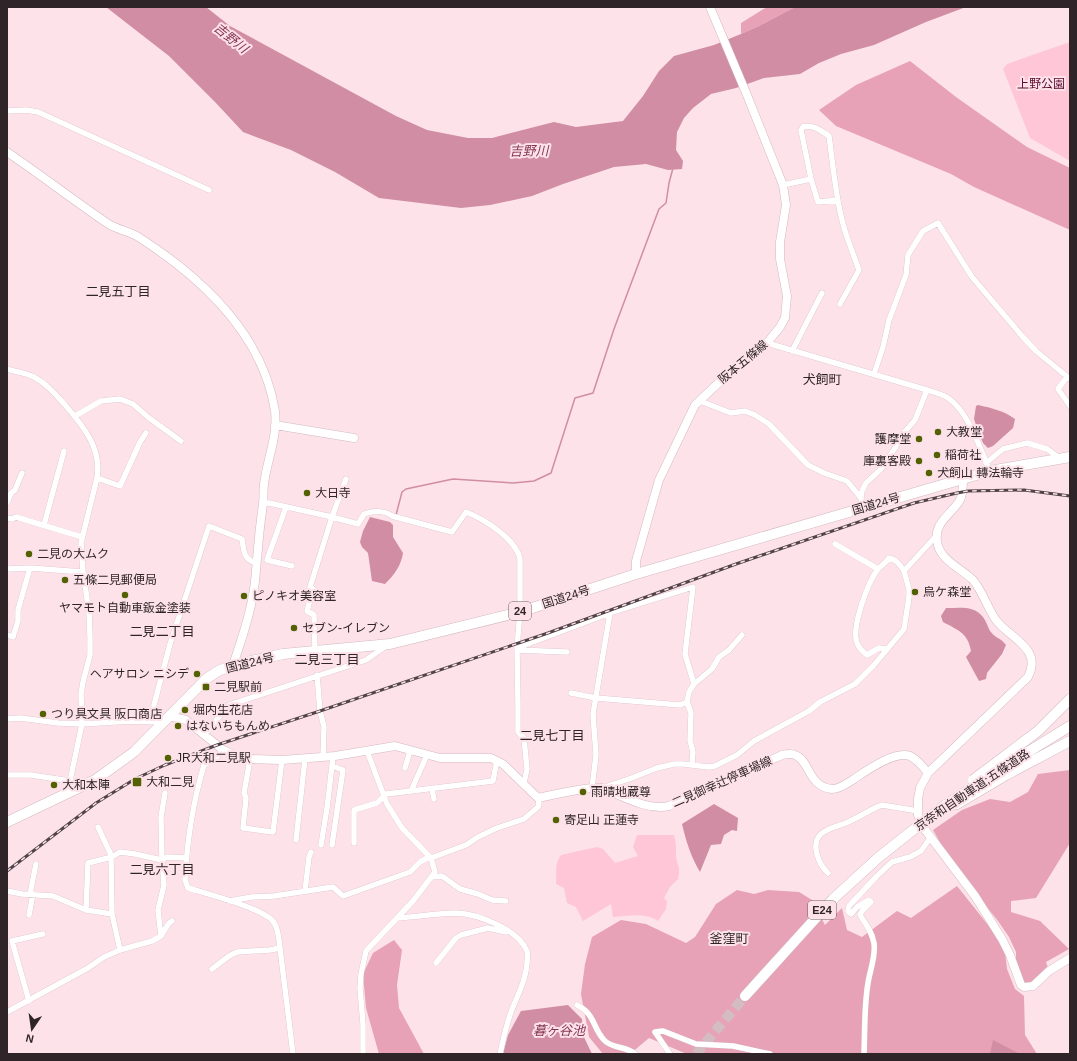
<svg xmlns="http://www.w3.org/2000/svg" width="1077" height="1061" viewBox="0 0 1077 1061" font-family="Helvetica,'Noto Sans JP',sans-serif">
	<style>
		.green { fill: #fec6d6 }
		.forest { fill: #e7a2b7 }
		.water { fill: #d08da3 }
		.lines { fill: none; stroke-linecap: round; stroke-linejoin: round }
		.stream { stroke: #d08da3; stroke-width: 1.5 }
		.highway-tunnel { stroke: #d4bcc3; stroke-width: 10; stroke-dasharray: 10 5; stroke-linecap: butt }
		.street-casing { stroke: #d3b9c0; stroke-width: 6 }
		.secondary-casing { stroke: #d3b9c0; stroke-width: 9 }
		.highway-casing { stroke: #d3b9c0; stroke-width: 11 }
		.street { stroke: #fff; stroke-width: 5.5 }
		.secondary { stroke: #fff; stroke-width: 8 }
		.highway { stroke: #fff; stroke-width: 10 }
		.rail-casing { stroke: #514448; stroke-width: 3 }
		.rail { stroke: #fde2ea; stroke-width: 1.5; stroke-dasharray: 4.5; stroke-linecap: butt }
		.highway-bridge-casing { stroke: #d3b9c0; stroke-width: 11; stroke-linecap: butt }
		.highway-bridge { stroke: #fff; stroke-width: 10 }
		.poi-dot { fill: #536102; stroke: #fde2ea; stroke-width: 1.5 }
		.labels { text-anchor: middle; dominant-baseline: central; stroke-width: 4; stroke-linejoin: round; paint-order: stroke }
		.shield { fill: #fde2ea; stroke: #6d5e62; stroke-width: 1 }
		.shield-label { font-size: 11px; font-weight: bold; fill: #2f2528 }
		.park-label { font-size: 12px; fill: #59082e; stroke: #fde2ea }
		.street-label { font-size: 12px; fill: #2f2528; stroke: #fde2ea }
		.poi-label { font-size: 12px; fill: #2f2528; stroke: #fde2ea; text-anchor: start }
		.water-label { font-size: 13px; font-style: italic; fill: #863554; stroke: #fde2ea }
		.neighbourhood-label { font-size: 13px; fill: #2f2528; stroke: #fde2ea }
	</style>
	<rect width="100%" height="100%" fill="#fde2ea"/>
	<path class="green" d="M1070 42V161L1030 138 1003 69 1007 64Z
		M637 835H674L676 845V858L679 868V874L678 879 670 887 664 898 667 901 666 909 658 921C645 912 628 916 613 917L611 904 583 921 576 907 567 903 564 888 556 884C557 872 554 865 561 855L597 847 603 849 615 863 638 856 633 847Z"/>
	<path class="forest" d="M767 7H795L759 26 741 34V23Z
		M910 61 956 97 1027 147 1070 168V230L974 187 951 174 836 126 819 110 856 85Z
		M1070 770V843L1036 898 1011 901V912L1040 921 1069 949 1046 962 1048 968 1038 979 1024 986 1016 967V952L1009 937 998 921 951 862 933 830 962 810 990 799 1010 802 1028 792 1038 774Z
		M957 886 1000 940 1005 952 1007 969 1015 989 1024 996 1025 1035 1037 1054H687L649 1038 630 1054H603L589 1037 581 994 585 964 592 937 621 920 646 924 686 943 695 937 716 904 737 890 754 894 768 890 799 892 812 900 825 925 842 908 847 930 862 937 897 911 911 918Z
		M394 940 402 950 397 985 399 1008 424 1054H379L366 1008 363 974 373 953Z"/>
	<path class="water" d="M106 7H206L230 26 396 116 427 130 468 138H492L554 122 576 127 623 121 643 96 659 71 674 56 714 45 741 34 759 26 795 7H966L926 22 874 45 841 54 819 63 800 74 764 78 736 88 711 94 693 108 684 118 677 132 676 150 683 161 682 169 668 170 646 164 614 167 563 184 532 196 490 205 461 208 379 198 335 172 291 150 243 132 216 103 169 56Z
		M978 405C992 408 1004 411 1015 419L1013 428 993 446 988 448 983 443 978 431 974 419 976 406Z
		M370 517 390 522 393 525V537L403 553C401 566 394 575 385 584L372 581 368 553 362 547 360 542 363 531Z
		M946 608C959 608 974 605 983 617 986 621 988 627 990 631 995 638 1001 638 1006 645L1002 654 987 673 986 679 979 681 966 657 971 651C968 633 958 630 943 622L941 616Z
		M714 804 738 818 737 831 732 830 724 835 721 844 711 845 700 872C691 857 686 841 682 824Z
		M568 1005 582 1019 583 1035 592 1054H503L508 1035 521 1011Z
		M993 1040 1020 1054H990Z"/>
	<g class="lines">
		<path class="stream" d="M396 515 402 492 406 489 453 479 513 483 534 481 551 473 575 398 593 393 614 329 659 209 666 203 669 183 673 168"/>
		<path class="highway-tunnel" d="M696 1054 745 996"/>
		<defs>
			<path id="street" d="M7 111 26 110 38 112 209 190
				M783 185 811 179
				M838 200 818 202 811 179 801 130 803 127C813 124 821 131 829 136 833 164 835 192 842 220 846 237 853 253 859 270L840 304
				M767 343 927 390C934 392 942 394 948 398 968 411 980 449 990 471
				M792 351 822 293
				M7 369C16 372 26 373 34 377 47 384 56 395 66 406 84 427 102 449 97 478L81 543 83 572 89 612 90 637V655L83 682 81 694 82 724 70 781V792
				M874 374 883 347 889 320 906 275 908 255 923 231 938 223 972 277 1022 336 1036 351 1070 379
				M1067 377 1058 389 1070 406
				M700 401 731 413 745 411 755 415 769 424 808 465 824 473 847 481 861 498 862 508
				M75 416 101 401 120 399 133 404 149 418 181 441
				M986 463 1003 449 1027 443 1047 449 1061 459
				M97 478 120 486 140 442 146 433
				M861 498 862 491 866 483 881 469 895 448 901 436 915 420 927 390
				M7 503 11 493 15 490 22 473
				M263 503H269L332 517 358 524 364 514C373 511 385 510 392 516L452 532 466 512C484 519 516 539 520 559V612L517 648 518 707V732L524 738 527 769 524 783
				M286 507 267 560 292 566
				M7 518 12 519 16 517 82 537
				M44 525 64 451
				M835 544 878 569
				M7 569 30 568 83 572
				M7 635 13 637 18 621V610L30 568
				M517 648 610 613 693 587 685 654 694 684 689 692 687 702 691 713 690 741 693 752 692 765
				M886 649 879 648 867 655C863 652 859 648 857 643 851 627 868 582 878 569 882 565 886 563 889 558 896 559 900 565 904 571
				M315 650 314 615 307 611 313 589 310 587 332 517 346 479
				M517 650 567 652
				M317 675 320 711 324 727 323 757
				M694 684 712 669 719 657 729 650 742 635
				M571 693 596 698 680 705 687 702
				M7 719 20 718 58 723 82 724 131 721 157 722
				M154 722V705L170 644 209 526 242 539C244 551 243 559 256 563
				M205 734 229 705 366 660 386 646
				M223 750 216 758 204 765C193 802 187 841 185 880L188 888C208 894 258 907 272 920 277 925 278 933 279 940L293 1054
				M250 759 244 793 246 798 243 828 273 832 282 760
				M332 766 343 770 332 845
				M405 768 410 751
				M7 775H31L70 781
				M592 788 596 755 593 714 610 613
				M602 788 629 779 657 768 674 764H683L709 767 715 766 737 755 754 741 809 711 820 702 855 684 874 665 904 629 909 597V589L904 571 936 536
				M432 789 434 799
				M411 791 427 755
				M98 827 112 857
				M296 840 305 759
				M354 843V810L377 803 386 794 493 781 497 760
				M321 845 327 808 333 757
				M431 858 466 845 478 837 497 828 524 819 538 807 539 804 538 798
				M828 873C819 865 810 844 821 834 828 828 838 826 846 823 857 818 867 812 877 807L882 805 918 811
				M432 877 442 876 460 889 478 894 492 900 506 901
				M7 891 22 894 53 896 86 910 112 914
				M305 891 309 857 311 852
				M30 894 36 864
				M229 901 252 897 274 896 333 887 343 896 410 872 420 862 429 857
				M86 910 88 863 112 857 120 852 135 854 162 860 167 857 186 858
				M29 915 33 894
				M398 918C417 917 437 913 456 913 478 914 518 929 527 951 528 954 527 960 527 963 526 981 517 996 511 1012 506 1026 503 1040 500 1054
				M161 936 169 923 172 921
				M120 950 152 941 161 936 158 910 164 885 162 860 161 817 165 793
				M436 963 456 938 461 935 488 928 506 932
				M212 969 229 956 237 952 270 950 280 948
				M29 1001 12 941 43 934
				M577 1005C596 1015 592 1027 604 1040 612 1049 627 1046 635 1054
				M7 1012 88 968 104 957 120 950 112 914 111 858
				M363 1054V1024L360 988 361 974 366 951 413 901 435 872 431 858 402 828 387 804 367 751
				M670 1054 655 1032 663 1031 696 1044 733 1046 770 1054
				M864 1054C865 1030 864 1006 868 983 870 970 876 956 874 943 872 932 866 924 860 915L862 911 871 902 869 900 857 907 851 914 848 911 849 906 877 876 892 862 910 857 921 851 930 838"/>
			<path id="secondary" d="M7 152C41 175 73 200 107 223 117 230 130 231 140 238 202 278 263 334 275 411 278 437 267 459 264 484 263 491 264 497 263 504 261 519 259 533 258 549 256 565 256 583 252 600 248 622 240 644 233 665
				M275 425 354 438
				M963 479C963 486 963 494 960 500 952 514 934 522 937 541 939 560 961 568 973 580 983 592 987 607 996 620 1009 638 1043 648 1028 677L928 773 920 788 918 799V815L923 827 975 896 1002 939 1010 955 1021 985 1024 987 1033 986 1049 971 1070 958
				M636 574V561L659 480 695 405 744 359 767 343 780 327 785 318 787 296 780 259V242L786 205 783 185 747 95 710 7
				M169 716 186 720 223 750 234 755 250 759 282 760 335 756 395 746 440 758H491L503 764 538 798C552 795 589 786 602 788 606 789 611 792 616 794 632 801 652 810 669 806L782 755C786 754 791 753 795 755 810 760 808 787 832 789 841 789 847 783 854 779 866 771 895 750 910 756 917 759 923 767 928 773"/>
			<path id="highway" d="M997 762 1038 731 1070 699
				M1002 768 1070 726
				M944 806 957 804 1006 775 1070 741
				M7 822 95 780 134 752 206 679 218 671 233 665 283 654 390 644 520 612 636 574 990 471 1070 457
				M745 996 833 899 879 857 908 834"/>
		</defs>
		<use href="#street" class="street-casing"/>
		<use href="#secondary" class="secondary-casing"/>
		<use href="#highway" class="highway-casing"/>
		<use href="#street" class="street"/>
		<use href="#secondary" class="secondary"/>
		<use href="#highway" class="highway"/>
		<defs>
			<path id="rail" d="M7 871 96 803 135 779 165 765 217 745 320 711 548 633 736 564 914 503 957 493 968 491 1024 490 1070 496"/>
		</defs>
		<use href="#rail" class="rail-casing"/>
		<use href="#rail" class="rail"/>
		<defs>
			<path id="highway-bridge" d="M973 780 997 762
				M908 834 944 806 1002 768"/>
		</defs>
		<use href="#highway-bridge" class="highway-bridge-casing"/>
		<use href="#highway-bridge" class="highway-bridge"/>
	</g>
	<g class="poi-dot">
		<circle cx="938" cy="432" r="4"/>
		<circle cx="919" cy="439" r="4"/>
		<circle cx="937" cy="455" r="4"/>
		<circle cx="919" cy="461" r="4"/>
		<circle cx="929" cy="473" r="4"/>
		<circle cx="307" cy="493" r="4"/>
		<circle cx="29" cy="554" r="4"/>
		<circle cx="65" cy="580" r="4"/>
		<circle cx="915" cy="592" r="4"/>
		<circle cx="125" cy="595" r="4"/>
		<circle cx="244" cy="596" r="4"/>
		<circle cx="294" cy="628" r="4"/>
		<circle cx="197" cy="674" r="4"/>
		<rect x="202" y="683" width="8" height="8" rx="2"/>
		<circle cx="185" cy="710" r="4"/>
		<circle cx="43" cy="714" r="4"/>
		<circle cx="178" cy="726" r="4"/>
		<circle cx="168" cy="758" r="4"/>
		<rect x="132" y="777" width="10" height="10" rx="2"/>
		<circle cx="54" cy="785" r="4"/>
		<circle cx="583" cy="792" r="4"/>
		<circle cx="556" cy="820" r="4"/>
	</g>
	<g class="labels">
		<g class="shield">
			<rect x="509" y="602" width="22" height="18" rx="3"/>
			<rect x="808" y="901" width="28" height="18" rx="3"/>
		</g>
		<g class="shield-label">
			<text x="520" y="611">24</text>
			<text x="822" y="910">E24</text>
		</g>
		<g class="park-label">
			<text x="1041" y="84">上野公園</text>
		</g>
		<g class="street-label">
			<text transform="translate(743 362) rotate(-40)">阪本五條線</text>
			<text transform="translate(876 504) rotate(-16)">国道24号</text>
			<text transform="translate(566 597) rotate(-18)">国道24号</text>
			<text transform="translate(250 663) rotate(-14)">国道24号</text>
			<text transform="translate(722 782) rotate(-24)">二見御幸辻停車場線</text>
			<text transform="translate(972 790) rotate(-34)">京奈和自動車道;五條道路</text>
		</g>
		<g class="poi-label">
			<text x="946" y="432">大教堂</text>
			<text x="911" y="439" text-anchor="end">護摩堂</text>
			<text x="945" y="455">稲荷社</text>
			<text x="911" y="461" text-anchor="end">庫裏客殿</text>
			<text x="937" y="473">犬飼山 轉法輪寺</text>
			<text x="315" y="493">大日寺</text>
			<text x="37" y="554">二見の大ムク</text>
			<text x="73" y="580">五條二見郵便局</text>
			<text x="923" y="592">烏ケ森堂</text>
			<text x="252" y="596">ピノキオ美容室</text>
			<text x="125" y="608" text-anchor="middle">ヤマモト自動車鈑金塗装</text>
			<text x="302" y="628">セブン-イレブン</text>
			<text x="189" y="674" text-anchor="end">ヘアサロン ニシデ</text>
			<text x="214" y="687">二見駅前</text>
			<text x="193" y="710">堀内生花店</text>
			<text x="51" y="714">つり具文具 阪口商店</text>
			<text x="186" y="726">はないちもんめ</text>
			<text x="176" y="758">JR大和二見駅</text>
			<text x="146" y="782">大和二見</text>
			<text x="62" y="785">大和本陣</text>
			<text x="591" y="792">雨晴地蔵尊</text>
			<text x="564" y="820">寄足山 正蓮寺</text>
		</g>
		<g class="water-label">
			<text transform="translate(231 38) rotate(39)">吉野川</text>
			<text transform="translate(529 151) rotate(-1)">吉野川</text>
			<text x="559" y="1030">暮ヶ谷池</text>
		</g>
		<g class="neighbourhood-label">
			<text x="118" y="291">二見五丁目</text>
			<text x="822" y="379">犬飼町</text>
			<text x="162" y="631">二見二丁目</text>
			<text x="327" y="659">二見三丁目</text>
			<text x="552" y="735">二見七丁目</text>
			<text x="162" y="869">二見六丁目</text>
			<text x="729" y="938">釜窪町</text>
		</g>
	</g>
	<rect width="1077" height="1061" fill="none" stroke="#2f2528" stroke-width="16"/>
	<g transform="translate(32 1029) rotate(193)" stroke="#fde2ea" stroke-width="3" paint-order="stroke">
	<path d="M0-3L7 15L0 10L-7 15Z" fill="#2f2528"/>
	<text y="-6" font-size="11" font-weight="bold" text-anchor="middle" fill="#2f2528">N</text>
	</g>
</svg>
